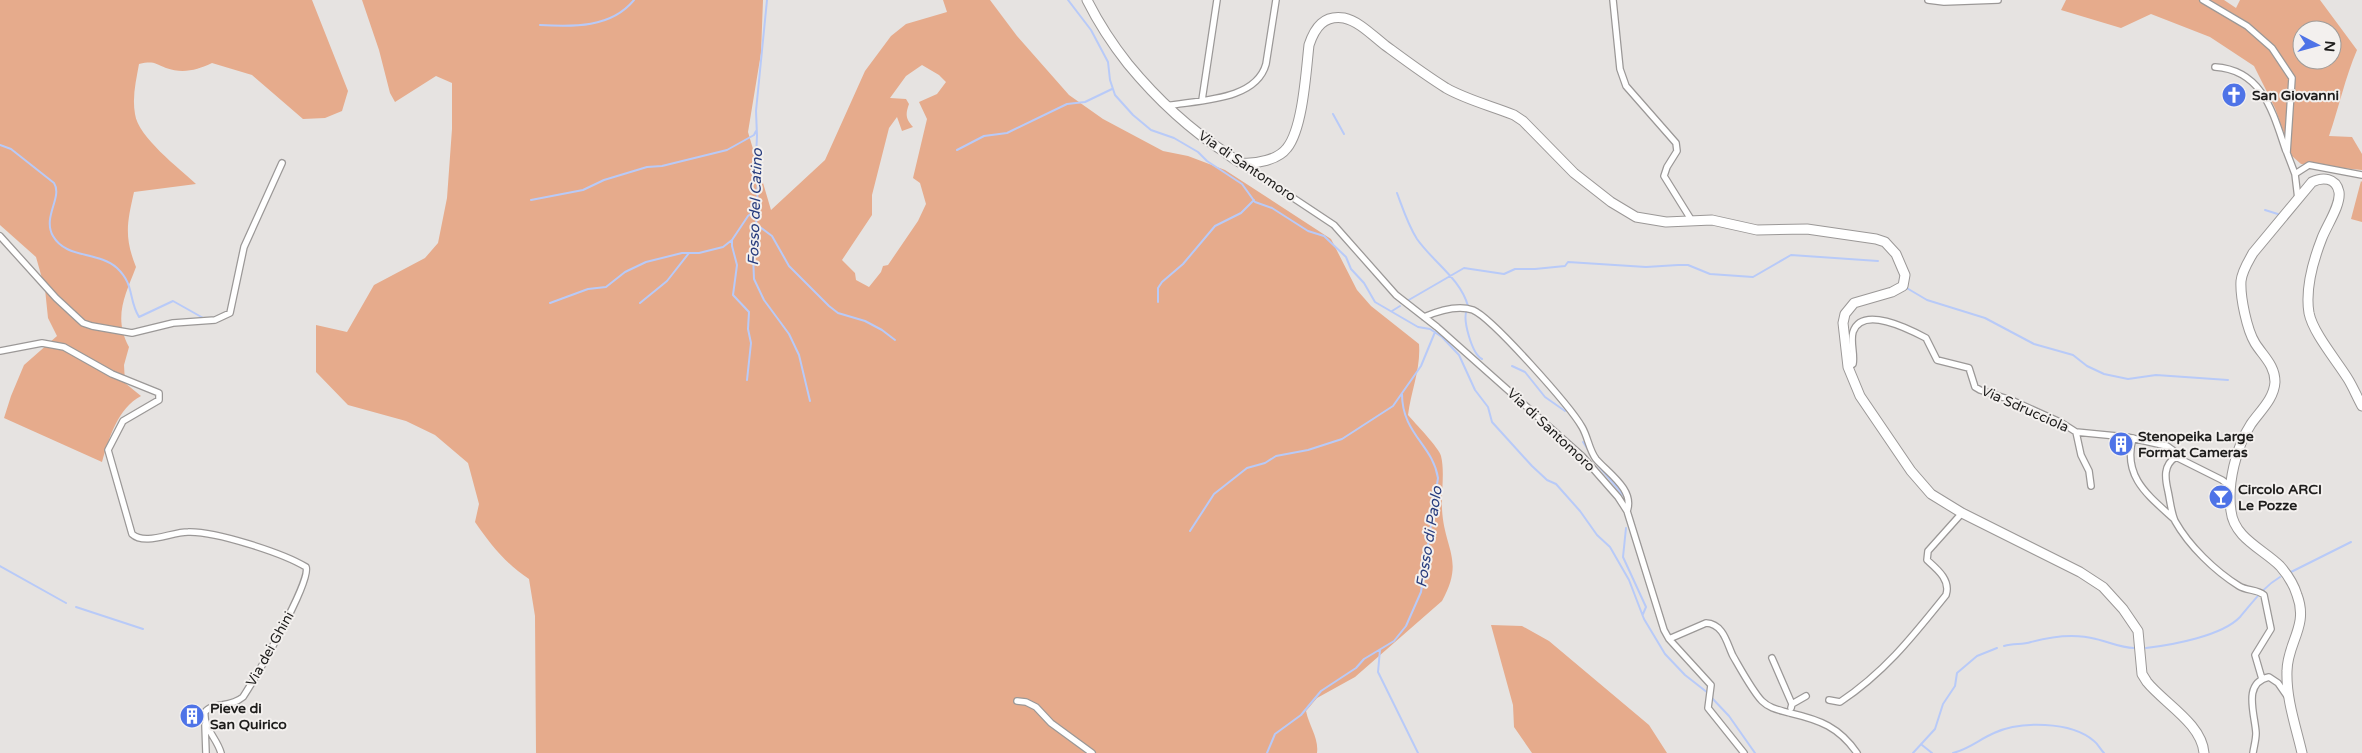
<svg xmlns="http://www.w3.org/2000/svg" width="2362" height="753" viewBox="0 0 2362 753" font-family="'Varela Round',sans-serif">
	<style>
		.green { fill: #e6ab8c; fill-rule: evenodd }
		.lines { fill: none; stroke-linecap: round; stroke-linejoin: round }
		.stream { stroke: #b8caf8; stroke-width: 2 }
		.minor-casing { stroke: #9b9897; stroke-width: 8 }
		.secondary-casing { stroke: #9b9897; stroke-width: 11 }
		.minor { stroke: #fff; stroke-width: 5.5 }
		.secondary { stroke: #fff; stroke-width: 9 }
		.labels { text-anchor: middle; dominant-baseline: central; stroke-width: 4; stroke-linejoin: round; paint-order: stroke }
		.poi-label { font-size: 14px; font-weight: bold; fill: #1e1d1c; stroke: #f3f0ee; text-anchor: start }
		.street-label { font-size: 14px; fill: #1e1d1c; stroke: #f3f0ee }
		.water-label { font-size: 15px; font-style: italic; fill: #283d7e; stroke: #f3f0ee }
	</style>
	<rect width="100%" height="100%" fill="#e6e3e1"/>
	<path class="green" d="M0 0H312L348 91 342 111 325 118 303 119 252 75 212 63C197 70 183 74 166 68 154 63 153 61 139 64 136 81 132 97 135 114 138 137 179 168 196 184L134 192C127 223 124 237 136 267 125 296 113 317 129 347L124 365 125 383 141 396C118 408 109 438 102 462L4 418 11 396 24 365 57 336 48 318 45 289 36 257 0 225Z
		M362 0H763L761 53 748 132 771 210 825 160 865 71 891 36 906 24 947 12 943 0H990L1017 36 1069 95 1103 119 1163 151 1188 156 1225 170 1331 239 1357 290 1371 306 1419 344C1421 368 1411 391 1408 415 1414 422 1440 449 1441 456 1445 472 1441 493 1442 509 1444 549 1465 560 1442 601L1355 677 1317 698 1306 711C1309 726 1319 738 1317 753H536L535 616 529 579C506 564 490 544 475 522L479 504 468 463 435 435 406 421 348 405 316 372V325L347 332 374 285 425 258 438 243 447 198 452 129V83L436 76 395 102 390 93 379 50ZM922 65 939 75 946 82 937 94 919 102 927 119 913 178 920 183 926 204 918 221 888 265 883 266 881 272 869 287 856 280 855 273 842 260 872 215V195L889 128 897 117 902 131 913 127C906 119 905 115 909 104L906 99 890 98 906 76Z
		M2066 0H2224L2236 8 2240 0H2320L2357 50C2345 78 2339 107 2329 136L2352 137 2362 154V170L2301 164 2292 156 2275 108 2254 66 2210 37 2151 14 2121 28 2061 10ZM2302 30H2332V60H2302Z
		M2361 181 2362 182V222L2351 219Z
		M1491 625 1522 626 1549 641 1649 725 1667 753H1532L1514 727 1513 705Z"/>
	<g class="lines">
		<path class="stream" d="M767 0 756 111 757 136 756 156 758 166 757 214 753 255 754 279 764 300 789 334 799 355 810 401
			M1068 0 1091 30 1108 62 1110 80 1115 95 1133 115 1151 130 1174 138 1198 152 1207 161 1242 184 1255 202 1272 208 1308 231 1324 236 1346 257 1351 269 1364 283 1375 302 1418 327 1430 329 1442 337 1459 355 1475 390 1488 407 1492 422 1532 466 1547 480 1556 484 1580 511 1597 535 1610 547 1629 580 1644 619 1665 654 1685 675 1708 693
			M540 25C573 27 611 28 634 0
			M1333 114 1344 134
			M0 145 11 149 54 183C63 197 42 217 53 236 66 259 98 251 117 268 135 285 128 299 139 317L173 301 205 319
			M957 150 984 136 1007 133 1067 104 1085 102 1112 89
			M1397 193C1403 209 1408 225 1417 239 1433 262 1460 278 1468 306
			M531 200 583 190 604 180 647 167 662 166 727 150 754 135 756 131
			M2265 210 2281 215
			M756 224 772 236 789 266 829 306 838 313 865 321 882 330 895 340
			M732 240V246L737 265 733 295 749 312 748 329 751 343 747 380
			M1905 287 1927 300 1985 318 2034 344 2073 355 2087 366 2104 374 2128 379 2156 375 2228 380
			M1407 301 1464 268 1504 274 1515 269H1535L1565 266 1568 262 1646 267 1678 265H1688L1710 274 1753 277 1791 255 1878 261
			M1158 302V288L1162 282 1183 264 1215 226 1241 213 1254 200
			M550 303 588 289 606 287 625 272 646 262 682 253H699L723 247 732 240 748 216 757 209
			M640 303 667 281 689 253
			M1467 310C1462 319 1472 354 1482 359
			M1392 311 1400 306
			M1512 366 1525 372 1545 397 1565 411
			M1583 442 1589 451
			M1597 464 1624 496
			M1626 528 1623 557 1646 607 1643 614
			M1190 531 1214 494 1247 468 1265 463 1276 456 1308 450 1342 439 1393 406 1421 366 1435 332
			M0 566 66 603
			M2291 572 2351 542
			M76 607 143 629
			M2004 646C2014 643 2022 645 2031 642 2053 636 2074 633 2096 639 2109 642 2121 648 2134 648
			M2146 648C2172 645 2222 636 2240 617 2253 602 2263 587 2280 577
			M1380 650 1378 672 1418 753
			M1711 697 1729 716 1755 753
			M1922 745 1932 753
			M1267 753 1275 734 1301 715 1321 691 1356 668 1364 659 1394 641 1406 626 1421 592 1438 478C1433 445 1402 434 1402 394
			M1913 753 1935 729 1943 704 1955 686 1957 673 1977 656 1997 648
			M1953 753C1969 749 1980 739 1994 733 2020 721 2071 721 2094 741 2098 744 2100 749 2104 753"/>
		<defs>
			<path id="minor" d="M1613 0 1620 69 1626 86 1676 143 1677 151 1667 167 1664 176 1692 221
				M1928 0 1944 2 1998 0
				M2203 0 2247 26 2272 48 2292 78 2287 153 2295 174 2298 199
				M2215 67C2263 70 2273 113 2286 151
				M1202 100 1217 0
				M1166 106C1198 100 1256 101 1266 64L1276 0
				M1242 164 1334 225 1396 295 1437 327 1582 456 1618 497 1627 511 1664 630 1669 639 1711 685 1708 708 1744 753
				M2295 174 2309 165 2362 175
				M0 236 56 298 83 323 92 326 132 333 173 323 215 320 230 313 244 247 282 163
				M1424 317C1438 311 1458 305 1473 310 1492 318 1570 406 1582 427 1588 437 1589 450 1596 459 1608 473 1635 490 1627 511
				M0 351 42 343 64 347 112 374 159 393V400L123 421 108 450 132 534C145 546 171 532 188 532 215 531 283 553 306 567 312 581 254 680 243 697 230 708 212 702 205 712 203 728 217 738 221 753
				M1848 367 1853 364C1855 354 1850 342 1853 332 1862 305 1909 329 1926 338L1937 360 1969 368 1975 387 1980 390 2011 400 2062 423 2076 432 2127 437 2167 446 2174 451 2176 457
				M2076 432 2081 455 2089 471 2091 486
				M2133 438C2122 477 2149 496 2174 519
				M2231 487 2222 480 2176 457C2163 465 2165 478 2168 491 2170 500 2171 512 2175 521 2189 546 2215 571 2239 586 2247 591 2257 589 2264 595L2271 629 2255 655 2262 679
				M1669 639 1706 623C1724 624 1727 644 1733 656 1740 668 1753 692 1762 701 1770 709 1780 710 1790 713 1820 720 1839 727 1857 753
				M1772 658 1792 704
				M1829 700 1840 702C1885 672 1913 636 1946 595 1951 580 1937 569 1927 560L1928 551 1962 513
				M1017 701 1026 702 1036 707 1051 723 1092 753
				M1791 708 1792 704 1806 696
				M205 725 206 753
				M2253 753C2254 746 2256 740 2256 733 2255 714 2242 683 2269 677L2278 683 2287 696"/>
			<path id="secondary" d="M1087 0C1098 22 1113 45 1128 64 1156 98 1189 129 1226 153 1230 156 1237 162 1242 163 1256 164 1278 160 1287 148 1303 128 1306 71 1309 45 1315 27 1324 15 1344 18 1359 21 1374 37 1386 46 1405 60 1425 75 1446 88 1467 100 1492 106 1514 115L1523 121 1574 173 1611 202 1636 217 1666 222 1712 220 1757 230 1807 229 1876 239 1885 242 1896 254 1905 275 1903 286 1892 292 1854 303 1845 314 1843 323 1848 367 1860 396 1911 471 1931 494 1962 513 2080 572 2103 587 2123 609 2138 631 2142 674 2147 682C2164 703 2202 724 2204 753
				M2302 753C2296 727 2286 699 2287 671 2287 643 2309 626 2297 595 2294 585 2287 574 2280 566 2263 549 2234 538 2231 511 2227 484 2236 447 2251 424 2260 411 2274 399 2275 382 2275 365 2263 356 2255 343 2247 330 2240 297 2241 281 2242 271 2248 262 2253 253L2312 182C2322 177 2336 177 2339 192 2341 205 2327 225 2322 238 2313 261 2305 289 2309 313 2313 333 2337 361 2348 379 2353 387 2357 397 2362 406"/>
		</defs>
		<use href="#minor" class="minor-casing"/>
		<use href="#secondary" class="secondary-casing"/>
		<use href="#minor" class="minor"/>
		<use href="#secondary" class="secondary"/>
	</g>
	<defs>
		<symbol id="church-disc" viewBox="-11 -11 22 22"><circle r="9.5" fill="#4e73e7" stroke="#f3f0ee"/><path d="M-1.2-6h2.4v3.5h3.3v2.4h-3.3V6h-2.4V-.1h-3.3v-2.4h3.3Z" fill="#fff"/></symbol>
		<symbol id="building-disc" viewBox="-11 -11 22 22"><circle r="9.5" fill="#4e73e7" stroke="#f3f0ee"/><path d="M-4-6H4V6H1V3H-1V6H-4ZM-2.5-4.3h1.7v1.8h-1.7ZM.8-4.3h1.7v1.8H.8ZM-2.5-1h1.7V.8h-1.7ZM.8-1h1.7V.8H.8Z" fill="#fff"/></symbol>
		<symbol id="bar-disc" viewBox="-11 -11 22 22"><circle r="9.5" fill="#4e73e7" stroke="#f3f0ee"/><path d="M-6-5H6L.8 .8V4.5H3.5V6h-7V4.5H-.8V.8Z" fill="#fff"/></symbol>
	</defs>
	<g fill-rule="evenodd">
		<use href="#church-disc" x="2220" y="81" width="28" height="28"/>
		<use href="#building-disc" x="2107" y="430" width="28" height="28"/>
		<use href="#bar-disc" x="2207" y="483" width="28" height="28"/>
		<use href="#building-disc" x="178" y="702" width="28" height="28"/>
	</g>
	<g class="labels">
		<g class="poi-label">
			<text x="2252" y="95">San Giovanni</text>
			<text x="2138" y="436">Stenopeika Large<tspan x="2138" dy="16">Format Cameras</tspan></text>
			<text x="2238" y="489">Circolo ARCI<tspan x="2238" dy="16">Le Pozze</tspan></text>
			<text x="210" y="708">Pieve di<tspan x="210" dy="16">San Quirico</tspan></text>
		</g>
		<g class="street-label">
			<text transform="translate(1247 166) rotate(34)">Via di Santomoro</text>
			<text transform="translate(2025 409) rotate(24)">Via Sdrucciola</text>
			<text transform="translate(1551 430) rotate(43)">Via di Santomoro</text>
			<text transform="translate(270 649) rotate(-61)">Via dei Ghini</text>
		</g>
		<g class="water-label">
			<text transform="translate(755 207) rotate(-88)">Fosso del Catino</text>
			<text transform="translate(1429 537) rotate(-81)">Fosso di Paolo</text>
		</g>
	</g>
	<g transform="translate(2317 45) rotate(96)"><circle r="24" fill="#f3f0ee" stroke="#9e9c9a"/>
	<path d="M0-4L9 19L0 12L-9 19Z" fill="#4e73e7"/>
	<text y="-8" font-size="14" font-weight="bold" text-anchor="middle" fill="#1e1d1c">N</text>
	</g>
</svg>
